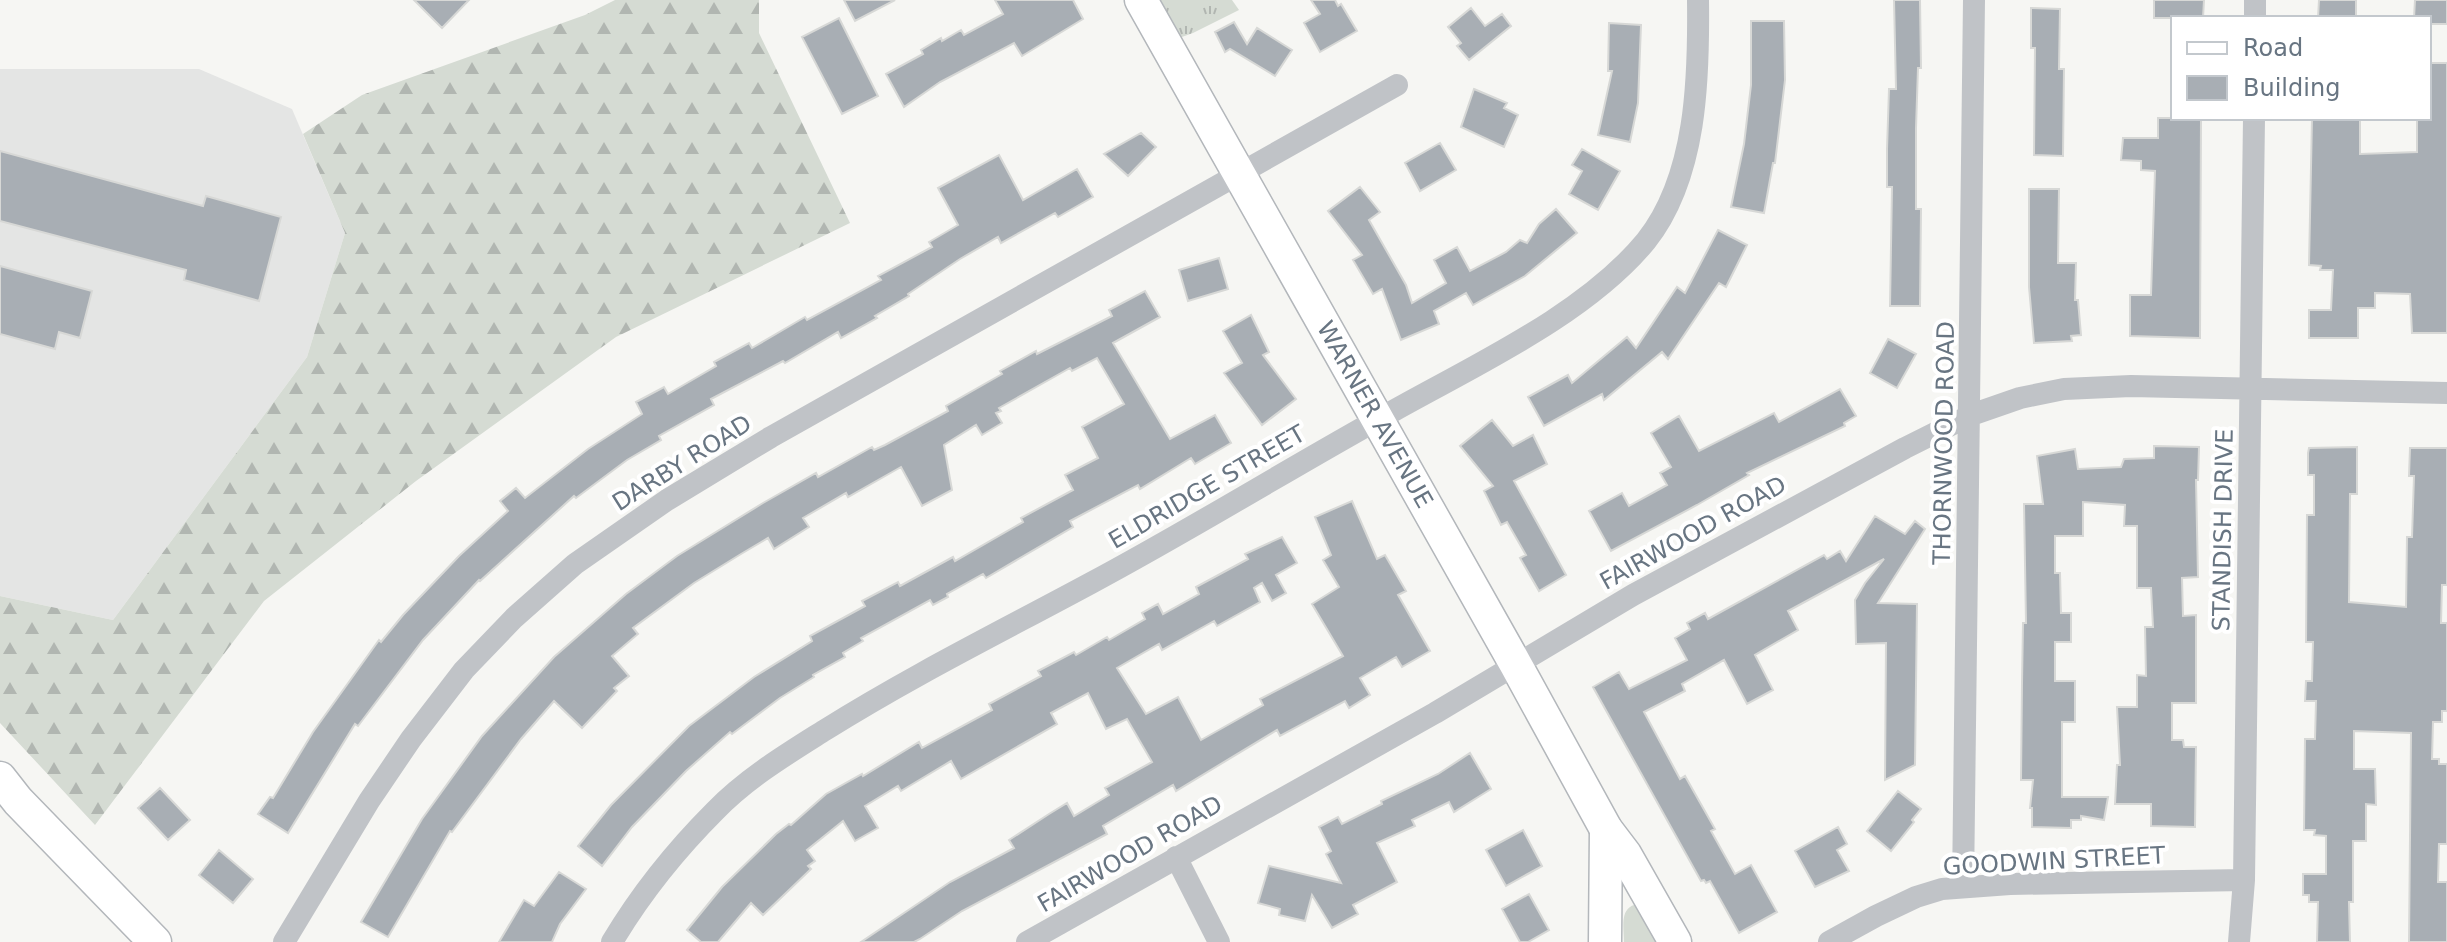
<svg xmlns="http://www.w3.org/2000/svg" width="2447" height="942" viewBox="0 0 2447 942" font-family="'DejaVu Sans',sans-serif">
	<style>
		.built { fill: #e4e5e4 }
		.grass { fill: #d5dbd3 }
		.forest { fill: url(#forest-firs) }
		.park { fill: url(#park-tufts) }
		.building { fill: #a8aeb4; stroke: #d7d8d6; stroke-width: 2 }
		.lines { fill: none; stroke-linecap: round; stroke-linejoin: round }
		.secondary-casing { stroke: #b3b7bb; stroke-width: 35 }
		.street { stroke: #c0c3c7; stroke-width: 22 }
		.secondary { stroke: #fff; stroke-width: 32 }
		.labels { text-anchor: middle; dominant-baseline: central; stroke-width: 8; stroke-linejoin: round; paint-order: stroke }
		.street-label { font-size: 24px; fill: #687582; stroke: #fff }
	</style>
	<defs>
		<pattern id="forest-firs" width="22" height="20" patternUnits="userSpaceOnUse" patternTransform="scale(2)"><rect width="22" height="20" fill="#d5dbd3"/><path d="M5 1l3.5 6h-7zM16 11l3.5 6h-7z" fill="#b1b6b1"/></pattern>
		<pattern id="park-tufts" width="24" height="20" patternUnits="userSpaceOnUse" patternTransform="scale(2)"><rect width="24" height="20" fill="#d5dbd3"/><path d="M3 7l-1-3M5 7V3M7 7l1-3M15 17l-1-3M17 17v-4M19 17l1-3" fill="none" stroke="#b1b6b1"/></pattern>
	</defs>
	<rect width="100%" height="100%" fill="#f6f6f3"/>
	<path class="built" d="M0 69H199L292 109 345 233 307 357 113 620 0 596Z"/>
	<path class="grass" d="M1638 904 1664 942H1624C1624 926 1619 907 1638 904Z"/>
	<path class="forest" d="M615 0H759V33L850 223 616 337 416 481 264 601 95 825 0 723V596L113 620 307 357 345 233 303 134 362 95 585 15Z"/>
	<path class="park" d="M1140 0H1232L1239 10 1193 33 1165 43Z"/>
	<path class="building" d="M414 0H469L442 28Z
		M844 0H895L855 21Z
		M995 0H1073L1083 19 1022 56 1014 43 940 82 904 107 886 74 923 54 921 50 941 38 942 41 961 30 964 35 1003 14Z
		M1311 0H1335L1338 6 1341 4 1357 31 1320 52 1304 23 1320 14Z
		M1894 0H1920L1921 68H1918L1916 128V209H1921L1920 306H1890L1892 187H1887V149L1889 89H1896Z
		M2154 0H2204L2203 18H2154Z
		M2319 0H2356V18H2318Z
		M2415 0H2447V24H2429V18H2414Z
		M1471 8 1485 26 1502 14 1511 26 1469 60 1457 46 1461 43 1448 27Z
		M2031 8 2060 9 2059 69H2064L2063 156 2034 155 2035 48H2031Z
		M839 18 878 96 842 114 802 37Z
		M1751 21H1784L1785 80 1775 163H1773L1764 213 1731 207 1744 144 1751 85Z
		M1234 22 1247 44 1257 28 1292 50 1275 76 1230 49 1225 52 1215 32Z
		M1609 23 1641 25 1638 103 1630 142 1598 135 1612 71H1608Z
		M2429 63H2447V333H2412L2410 294 2375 293V308H2358V338H2309V310H2331L2333 270H2320L2321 266 2309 265 2312 118H2360V154L2417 152V119H2429Z
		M1474 89 1507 103 1504 108 1518 115 1504 147 1461 127Z
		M2158 118H2201L2200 338 2130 336V295H2151L2155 171 2141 170V161L2121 160 2123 138H2158Z
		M1141 133 1156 147 1128 176 1104 154Z
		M1440 143 1456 170 1420 191 1405 163Z
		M1582 149 1620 171 1598 210 1569 194 1582 171 1572 165Z
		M0 151 203 206 206 196 281 217 259 301 184 280 186 270 0 221Z
		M999 155 1023 200 1077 169 1093 197 1058 217 1055 213 1001 243 998 237 960 259 908 294 909 296 875 316 877 318 841 338 838 332 785 363 783 361 711 399 714 405 659 436 661 440 627 460 576 498 574 496 480 581 479 580 423 640 358 726 355 724 288 833 258 814 270 797 273 798 313 732 379 640 381 642 403 615 459 556 508 511 500 501 516 488 525 498 588 449 642 414 636 402 664 387 668 394 716 366 714 362 749 343 752 348 805 317 807 320 881 280 878 276 932 247 929 242 958 225 938 188Z
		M1360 187 1380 212 1369 220 1406 285 1412 303 1446 283 1434 260 1457 247 1470 271 1506 252 1520 240 1527 243 1539 224 1556 209 1577 233 1525 276 1473 305 1466 293 1434 311 1439 324 1401 340 1382 289 1373 294 1353 260 1362 255 1328 211Z
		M2029 189H2059L2058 263H2076L2075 300H2078L2081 335 2071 336 2072 341 2034 343 2029 287Z
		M1718 230 1747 245 1726 287 1719 283 1668 359 1662 352 1604 400 1602 394 1544 426 1528 397 1568 375 1572 383 1627 337 1636 348 1677 287 1685 293Z
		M1219 258 1228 289 1188 301 1179 270Z
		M0 266 92 291 80 338 59 332 55 349 0 334Z
		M1145 291 1160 317 1113 343 1170 439 1215 415 1231 443 1195 464 1191 458 1140 489 1138 485 1070 521 1073 527 986 578 983 574 947 594 948 597 933 605 930 600 861 638 863 641 843 653 845 657 813 675 814 677 780 698 732 734 730 732 686 771 632 827 602 866 578 846 611 805 689 726 754 677 812 641 810 636 865 606 862 601 898 582 900 586 953 557 955 561 1023 522 1021 518 1073 490 1065 475 1098 458 1082 427 1124 404 1097 358 1072 371 1070 368 999 408 1001 411 996 413 1002 423 982 435 976 425 944 445 952 490 922 506 901 467 848 497 846 493 803 518 809 527 774 549 768 538 741 554 694 583 633 628 638 634 612 656 629 676 614 688 617 691 582 728 554 701 521 739 452 832 450 831 388 937 361 922 422 819 482 736 554 657 626 594 677 556 763 503 816 473 818 477 872 447 874 450 885 445 948 411 946 406 1002 374 1000 371 1036 351 1037 354 1112 316 1109 310Z
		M1251 315 1269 352 1263 355 1296 399 1262 425 1224 373 1242 363 1223 331Z
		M1888 339 1916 354 1897 388 1870 373Z
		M1840 389 1856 416 1844 423 1845 426 1747 473 1749 475 1697 505 1611 551 1589 511 1622 493 1629 506 1667 485 1660 473 1671 467 1651 433 1679 416 1699 451 1774 413 1779 422Z
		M1492 420 1513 446 1533 435 1547 464 1514 481 1566 575 1539 591 1520 558 1526 555 1507 522 1501 525 1484 491 1493 486 1460 446Z
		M2154 446 2199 447 2198 480H2196L2198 577 2182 578 2183 616 2196 615V703H2172V740H2183L2184 747H2196L2195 827 2151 826V804H2115L2117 765H2120L2117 707H2137V675L2146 676 2145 627H2153L2151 588H2137V526H2124L2125 505 2083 502V536H2055V573H2060L2061 613H2071V642H2055V681H2075V722H2062V797H2108L2104 820 2081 816V820H2071V828L2032 827V808H2030L2033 780H2021L2022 683 2023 623H2026L2024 504H2043L2037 456 2075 449 2078 469 2121 467 2124 459 2154 458Z
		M2357 447V494H2350L2349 602 2406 607 2407 537H2412L2414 476H2409L2410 448H2447V585H2442L2441 623H2447V711H2442V722H2433L2432 759H2439V764H2447V844H2439L2438 882H2447V942H2409L2411 733 2354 731V769H2375L2376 805 2366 804V841H2353V902H2349L2350 942H2317L2318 902H2309V895H2303V874H2326V836L2314 835 2315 830H2304L2305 739H2315L2316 701H2305L2306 681H2312L2313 642H2306L2307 515H2314V475H2308V453L2309 448Z
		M1352 501 1377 559 1385 555 1406 591 1398 595 1430 651 1402 667 1396 657 1360 678 1370 695 1349 708 1345 701 1280 736 1277 730 1176 791 1173 785 1103 826 1107 834 962 911 920 939 914 942H861L950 882 1014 848 1009 840 1049 814 1067 803 1074 816 1109 795 1105 788 1152 762 1127 719 1106 729 1088 693 1051 713 1057 724 961 779 951 761 901 791 898 786 865 806 878 828 855 841 843 821 807 850 815 861 808 866 811 869 763 915 751 903 718 942H701L687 930 722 887 776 834 789 824 791 825 826 794 862 774 863 776 919 742 922 748 992 710 989 704 1041 676 1038 671 1074 652 1076 655 1107 637 1109 640 1145 619 1142 613 1158 604 1163 614 1199 594 1196 587 1248 559 1245 554 1282 537 1297 563 1276 575 1286 593 1272 601 1262 583 1254 588 1260 602 1217 626 1214 621 1162 650 1159 644 1117 668 1146 714 1178 697 1201 740 1263 705 1260 699 1343 656 1312 604 1339 587 1323 560 1331 555 1315 517Z
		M1875 516 1905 534 1915 521 1925 529 1878 603 1917 604 1915 765 1885 780 1886 643 1856 644 1855 600 1865 583 1884 559 1788 611 1798 630 1755 655 1773 690 1747 704 1724 660 1682 684 1685 691 1644 712 1680 779 1685 776 1715 829 1711 831 1735 874 1751 865 1777 912 1739 933 1710 881 1706 883 1704 880 1701 881 1593 687 1619 672 1629 689 1687 660 1675 638 1690 629 1687 623 1705 613 1708 619 1824 555 1827 559 1840 551 1846 561Z
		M1470 753 1491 789 1454 812 1449 802 1412 820 1415 826 1377 843 1397 882 1353 905 1358 914 1332 928 1312 895 1305 921 1279 915 1280 909 1258 903 1269 866 1341 883 1326 854 1331 851 1319 827 1338 817 1342 824 1382 804 1381 801 1438 774Z
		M160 788 190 820 168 840 138 808Z
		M1898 791 1921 809 1912 820 1914 822 1891 851 1867 831Z
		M1838 827 1847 844 1837 850 1849 871 1815 887 1795 851Z
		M1523 830 1542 866 1506 886 1486 850Z
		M219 850 253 879 233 903 199 875Z
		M559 872 586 889 560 924 552 942H499L524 900 534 906Z
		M1529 894 1549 930 1528 942H1520L1502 909Z"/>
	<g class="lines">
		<defs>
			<g id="secondary">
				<path id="s1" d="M1141 0 1516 665 1606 829 1625 854 1675 942"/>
				<path d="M0 778 18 801 155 942"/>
				<path d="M1605 942 1606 829"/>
			</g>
		</defs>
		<use href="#secondary" class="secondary-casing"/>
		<path class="street" d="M2255 18V0
			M1176 857 1219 942
			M1963 887 1974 0
			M284 942 369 801 411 739 464 670 514 618 575 564 667 500 771 437 1397 85
			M612 942C640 895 676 850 715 811 747 778 787 754 825 730 911 676 1002 631 1091 583 1194 528 1293 466 1395 410 1477 364 1586 314 1646 241 1697 177 1699 78 1698 0
			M1027 942 1435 713 1633 595 1905 448 1971 415 2020 398 2064 389 2131 386 2447 393
			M1829 942 1876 916 1916 897 1942 889 2010 884 2244 880
			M2239 942 2244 880 2254 118"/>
		<use href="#secondary" class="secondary"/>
	</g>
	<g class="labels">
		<g class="street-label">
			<text stroke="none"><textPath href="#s1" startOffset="476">WARNER AVENUE</textPath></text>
			<text transform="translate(1944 443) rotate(-89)">THORNWOOD ROAD</text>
			<text transform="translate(682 463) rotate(-32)">DARBY ROAD</text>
			<text transform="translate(1207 487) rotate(-30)">ELDRIDGE STREET</text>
			<text transform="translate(2223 530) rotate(-89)">STANDISH DRIVE</text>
			<text transform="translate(1693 533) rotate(-29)">FAIRWOOD ROAD</text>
			<text transform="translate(1130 854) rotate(-30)">FAIRWOOD ROAD</text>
			<text transform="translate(2054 861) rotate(-3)">GOODWIN STREET</text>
		</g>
	</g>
	<rect x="2171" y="16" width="260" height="104" fill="#ffffff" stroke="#c3c8cd" stroke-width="2"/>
	<rect x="2187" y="42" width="40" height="12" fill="#ffffff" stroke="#c3c8cd" stroke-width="2"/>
	<text x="2243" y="56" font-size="24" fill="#687582">Road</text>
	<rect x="2187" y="76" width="40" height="24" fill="#a8aeb4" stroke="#c3c8cd" stroke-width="2"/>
	<text x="2243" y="96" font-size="24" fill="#687582">Building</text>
</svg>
